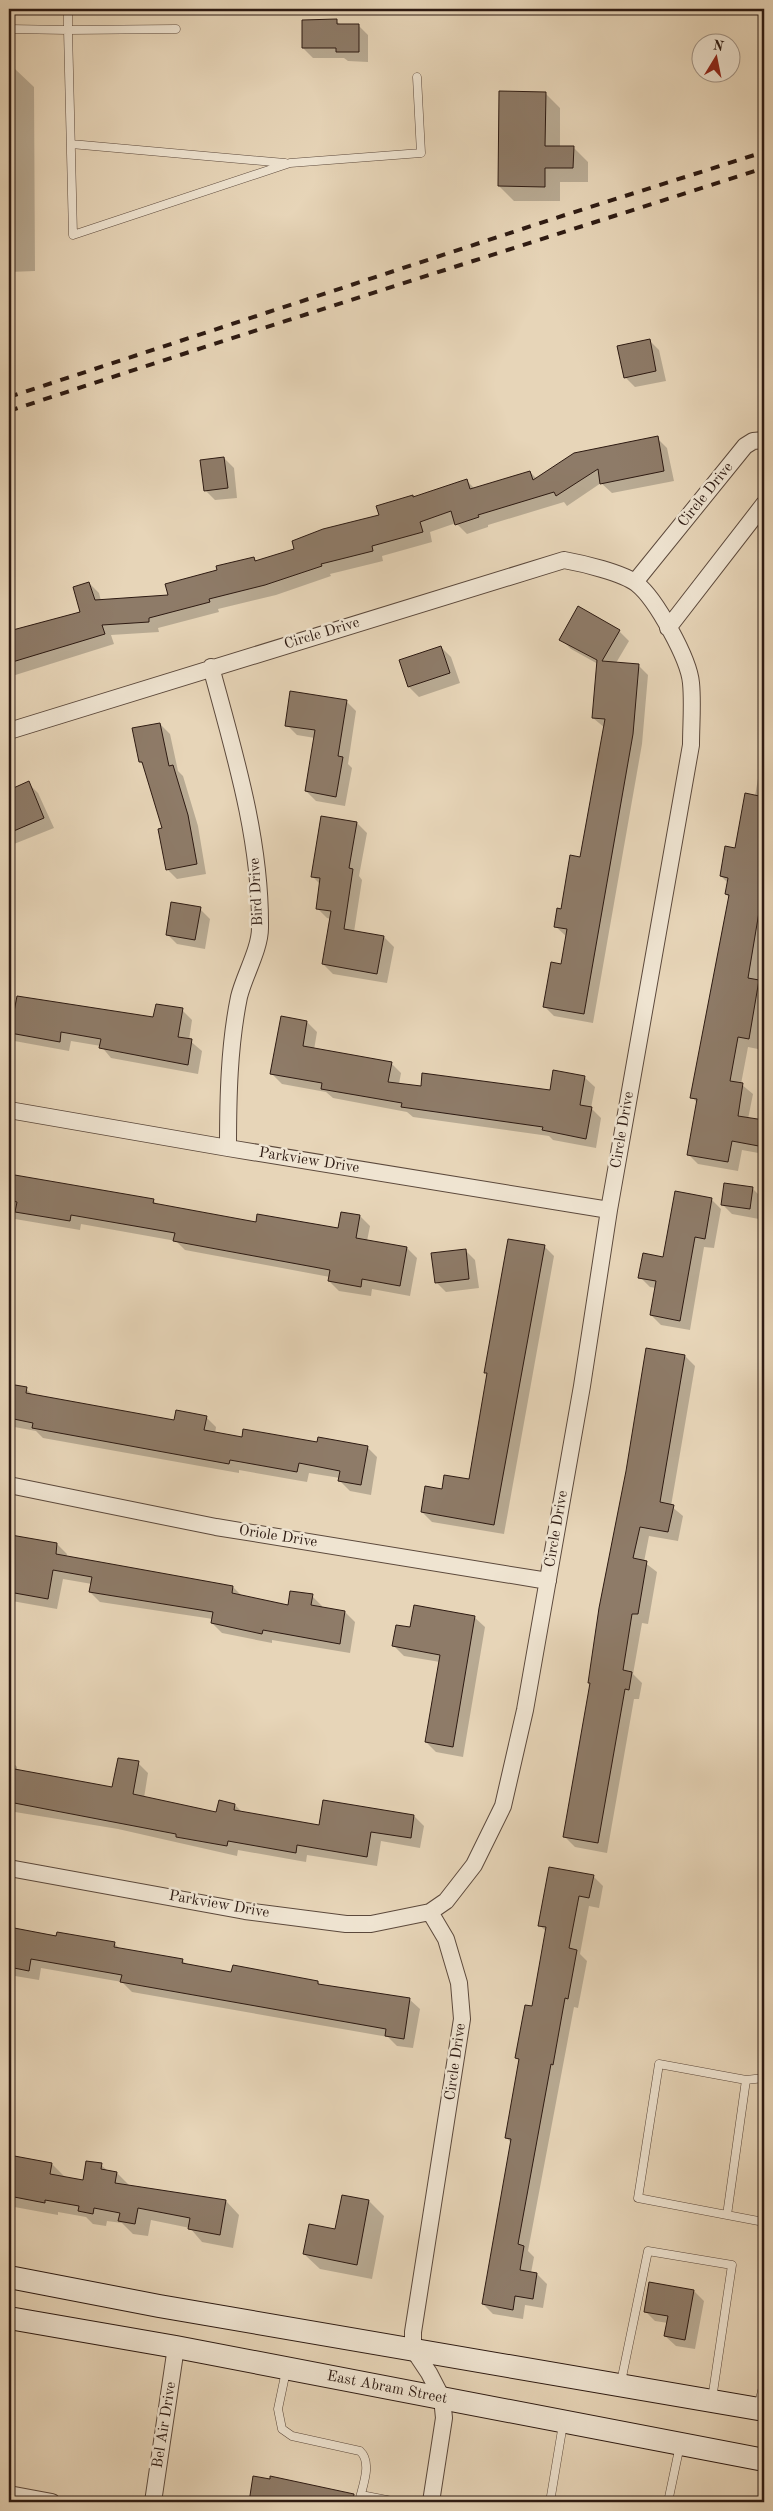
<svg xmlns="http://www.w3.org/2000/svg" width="773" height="2511" viewBox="0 0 773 2511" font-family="'Old Standard TT',serif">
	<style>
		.shadow { fill: #0003 }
		.building { fill: #8e7b68; stroke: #2d1a12 }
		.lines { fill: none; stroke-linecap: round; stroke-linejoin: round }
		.service-casing { stroke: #5c493c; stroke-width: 9 }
		.minor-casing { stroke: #5c493c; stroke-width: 18 }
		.secondary-casing { stroke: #2d1a12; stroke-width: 24 }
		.service { stroke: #efe4d1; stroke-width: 8 }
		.minor { stroke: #efe4d1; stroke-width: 16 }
		.secondary { stroke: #efe4d1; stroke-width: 22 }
		.rail { stroke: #2d1a12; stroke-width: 4; stroke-dasharray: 9 9; stroke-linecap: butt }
		.labels { text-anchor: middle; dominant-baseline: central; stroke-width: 5; stroke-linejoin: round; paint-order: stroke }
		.street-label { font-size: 15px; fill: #2d1a12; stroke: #efe4d1 }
	</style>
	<rect width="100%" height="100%" fill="#e7d5b8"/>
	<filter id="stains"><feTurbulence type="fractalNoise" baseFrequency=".004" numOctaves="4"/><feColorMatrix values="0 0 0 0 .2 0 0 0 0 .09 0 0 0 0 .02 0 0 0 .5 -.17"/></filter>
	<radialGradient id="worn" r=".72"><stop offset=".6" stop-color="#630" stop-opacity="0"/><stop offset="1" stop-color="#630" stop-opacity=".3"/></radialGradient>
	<path class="shadow" d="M336 21 341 25H358L368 35V62L348 61 344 58H313L303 48Z
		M9 69H15L34 87 35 271 9 272Z
		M545 93 560 108V147H573L588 162V182H560V201H514L499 186Z
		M649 340 659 350 666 381 635 387 625 377Z
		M657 438 667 448 674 481 612 493 601 483 567 506 564 502 488 525V527L467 534 456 523 430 532 432 542 382 556 383 561 330 574 331 576 276 595 218 609 219 612 158 628 159 632 111 635 114 644 9 677V633L82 613 89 583 99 593 101 601 169 596 219 571 254 558 257 562 296 549 380 516 414 498 467 481 475 489 530 472 537 479Z
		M224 458 234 468 237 498 215 500 205 490Z
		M619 631 629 641 616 663 638 665 648 675 642 744 593 1023 554 1016 544 1006 562 965 567 937 555 926 581 858 605 728 593 718 598 664 571 649 561 639Z
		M441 647 451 657 460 683 419 697 409 687Z
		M764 696V733L759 727Z
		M346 701 356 711 348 764 352 768 345 806 316 801 306 791 315 738 297 735 287 725Z
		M160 724 170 734 178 771 183 776 198 826 206 874 177 879 167 869 163 829 145 766 140 762Z
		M764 744V952L759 981 764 986V1016L758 1049 748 1047 741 1084 753 1094 748 1119 764 1121V1154L742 1150 738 1171 698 1164 688 1154 697 1103 692 1097 729 897 726 894 728 883 721 876 736 849 755 796Z
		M28 783 38 793 54 828 9 846V791Z
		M357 823 367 833 359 876 362 880 354 932 384 937 394 947 387 983 333 974 323 964 331 919 327 918 317 908 321 885 312 876Z
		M200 909 210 919 205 949 177 944 167 934Z
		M9 1001 154 1018 182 1010 192 1020 189 1040 202 1051 198 1074 111 1058 101 1046 71 1041 69 1051 9 1040Z
		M307 1022 317 1032 314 1050 391 1063 401 1073 399 1084 422 1087 551 1092 584 1077 595 1087 591 1108 601 1118 596 1148 553 1140 549 1136 413 1117 407 1112 333 1098 326 1092 282 1084 272 1074Z
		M9 1175 153 1200 158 1206 257 1223 339 1230 360 1216 370 1226 367 1241 407 1248 417 1258 410 1296 372 1289 371 1296 339 1291 329 1281 330 1277 185 1250 176 1241 81 1224 80 1230 9 1218Z
		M753 1189 763 1199 759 1219 732 1214 722 1204Z
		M711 1199 721 1209 714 1248 704 1247 690 1330 661 1325 651 1315 656 1288 650 1287 640 1277 664 1258Z
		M544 1246 554 1256 504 1534 432 1522 422 1512 443 1490 470 1481 488 1375 486 1372Z
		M465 1250 475 1260 479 1288 446 1292 436 1282Z
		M685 1356 695 1366 671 1506 683 1516 678 1541 649 1536 644 1562 657 1572 648 1624 642 1623 633 1674 642 1683 639 1699H634L607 1853 575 1847 565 1837 591 1684 589 1682Z
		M9 1385 26 1389 33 1395 175 1421 206 1417 216 1427 215 1434 243 1438 367 1447 377 1457 371 1495 350 1491 340 1481V1478L309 1473 307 1482 239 1470V1473L43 1438 36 1431 9 1426Z
		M12 1536 57 1544 67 1554 66 1557 233 1587 242 1596 289 1606 312 1596 322 1606V1608L345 1612 355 1622 350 1653 272 1640V1643L222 1633 212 1623 213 1619 100 1602 90 1592 92 1584 63 1579 57 1609 12 1601 9 1597V1545Z
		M474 1617 485 1627 463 1757 436 1752 426 1742 440 1662 404 1656 394 1646 411 1629Z
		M9 1758 17 1767V1771L113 1789 138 1763 148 1773 144 1798 217 1813 235 1805 242 1812 320 1826 324 1801 414 1816 424 1826 420 1848 381 1841 377 1866 307 1855 306 1862 238 1850 237 1856 118 1829 9 1811Z
		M593 1876 603 1886 599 1908 589 1906 580 1954 587 1961 578 2008 574 2007 528 2251 534 2257 531 2273 537 2274 547 2284 543 2308 525 2305 523 2319 493 2314 483 2304 511 2143 507 2138 520 2061 517 2058 533 2007 547 1932 539 1925Z
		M9 1929 114 1943 120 1949 182 1960 188 1966 232 1974 318 1982 320 1985 409 1999 420 2009 413 2048 397 2046 388 2037 132 1992 122 1982 41 1968 39 1980 9 1975Z
		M9 2156 52 2164 65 2177 84 2181 101 2165 108 2171 117 2173 130 2186 226 2201 239 2215 233 2248 202 2242 190 2228 151 2220 148 2236 133 2234 122 2223 107 2221 106 2226 93 2224 86 2217 58 2212V2215L9 2206Z
		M343 2196 369 2201 384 2216 372 2279 320 2269 304 2254 336 2231Z
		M694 2291 704 2301 695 2349 676 2346 665 2336 668 2323 655 2321 645 2311Z
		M254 2478 332 2495 331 2502H250Z"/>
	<path class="building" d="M337 19V24H359V52H336V48H302V20Z
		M499 91 546 92 545 146H574L573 168H545V187L498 186Z
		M650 339 656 371 624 378 617 346Z
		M658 436 664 471 600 484 598 469 556 496 554 492 478 515 479 517 455 525 451 511 420 522 423 532 372 546 373 551 321 564 322 566 265 585 209 599 210 602 149 618V622L102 625 105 634 9 663V631L80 612 73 587 89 582 95 600 168 595 165 584 217 570 216 566 254 557 255 561 294 549 292 541 323 529 379 515 376 506 413 495V497L467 479 470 489 530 471 533 480 574 453Z
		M224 457 228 488 204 491 200 460Z
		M578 606 620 630 602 661 639 664 633 734 584 1014 543 1007 551 962 561 964 567 929 554 927 557 908 561 909 570 855 580 857 605 719 592 718 597 660 559 640Z
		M441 646 450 673 408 687 399 660Z
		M290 691 347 700 338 756 343 757 336 797 305 791 315 730 285 726Z
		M160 723 169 766 173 765 188 815 197 864 166 870 158 829 162 828 142 762H139L132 728Z
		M29 781 44 818 9 833V790Z
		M745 793 764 797V901L761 900 748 978 759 980 749 1039 738 1037 730 1081 743 1083 738 1116 764 1120V1147L732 1141 728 1162 687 1155 697 1099 690 1098 729 895 725 894 728 878 720 876 725 846 735 848Z
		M321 816 357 822 349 868 353 869 344 929 384 936 377 974 322 964 331 911 316 909 320 878 311 877Z
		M171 902 201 907 195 940 166 935Z
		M17 996 153 1017 156 1004 183 1008 178 1037 192 1039 188 1065 99 1048 101 1039 61 1032 60 1042 10 1033Z
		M281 1016 307 1021 303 1046 392 1062 388 1082 421 1086 422 1073 550 1090 553 1070 585 1076 580 1105 592 1107 586 1139 542 1130 543 1127 401 1107 402 1103 321 1089 322 1083 270 1074Z
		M9 1174 154 1199 153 1203 256 1222 257 1214 338 1228 341 1212 360 1215 356 1238 407 1247 400 1286 362 1279 361 1287 328 1281 330 1270 173 1241 175 1233 71 1215 70 1221 15 1212 17 1202 9 1200Z
		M724 1183 753 1187 750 1209 721 1205Z
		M675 1191 712 1198 705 1239 695 1237 680 1321 650 1315 656 1281 638 1278 643 1253 663 1257Z
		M508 1239 545 1245 494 1525 421 1512 425 1486 442 1489 444 1475 469 1479 487 1373H484Z
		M466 1249 469 1279 435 1283 431 1253Z
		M646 1348 685 1355 660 1502 674 1505 668 1532 640 1527 633 1558 647 1561 638 1614H632L623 1670 632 1672 629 1690 625 1689 598 1843 563 1837 590 1683H588L599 1608 626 1471Z
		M9 1384 27 1387 26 1393 174 1420 176 1410 207 1416 204 1430 242 1437 243 1429 317 1442 318 1437 368 1446 361 1485 338 1481 340 1471 299 1463 297 1472 230 1460 229 1464 32 1428 33 1423 9 1418Z
		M11 1535 57 1543 56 1554 233 1586 232 1593 288 1605 290 1591 313 1594 311 1605 345 1611 340 1644 263 1630 262 1634 211 1623 213 1612 89 1592 92 1577 53 1570 48 1599 9 1592Z
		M414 1605 475 1616 453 1747 425 1742 440 1655 392 1646 396 1625 410 1627Z
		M118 1758 139 1761 133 1794 216 1812 219 1800 235 1804 234 1810 319 1825 323 1800 414 1815 411 1838 371 1832 367 1857 297 1845 296 1853 228 1841 227 1846 176 1837V1834L9 1802V1768L112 1787Z
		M549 1867 594 1875 589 1898 579 1896 569 1948 577 1950 568 1999 565 1998 553 2065 551 2064 518 2244 524 2246 520 2270 537 2273 533 2299 515 2296 513 2310 482 2304 511 2139 505 2138 519 2059 515 2058 525 2005 532 2006 546 1927 538 1926Z
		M9 1927 56 1936 57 1932 115 1942 114 1947 183 1959 182 1963 231 1972 233 1965 318 1981V1984L410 1998 404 2039 385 2036 386 2029 120 1982 122 1975 31 1959 29 1971 9 1967Z
		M9 2155 52 2163 50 2174 83 2180 86 2161 102 2163 101 2169 117 2172 115 2183 226 2200 220 2235 188 2229 190 2218 138 2208 135 2224 118 2221 120 2213 94 2208 93 2214 78 2211 79 2206 45 2200V2203L9 2196Z
		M342 2195 369 2200 357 2265 303 2254 309 2224 335 2229Z
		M649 2282 694 2290 685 2340 664 2336 668 2316 644 2312Z
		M253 2476 270 2479V2476L354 2494 353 2502H249Z"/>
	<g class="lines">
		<defs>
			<path id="service" d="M9 29 68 30V9
				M176 29 68 30 73 235 290 163 421 153 417 77
				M71 144 285 163
				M746 2080 764 2078
				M727 2215 746 2080 659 2064 638 2198 764 2222
				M286 2371 278 2409 282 2429 292 2436 360 2451C373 2463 362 2487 359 2502
				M621 2382 648 2251 732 2265 712 2399
				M758 2407 764 2383
				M361 2495 397 2502
				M550 2502 563 2424
				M668 2502 680 2445"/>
			<path id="minor" d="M635 582 745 446 753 441 764 440
				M668 628 764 504
				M211 667C234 752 261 839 260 928 260 949 244 976 239 997 229 1046 228 1098 228 1148
				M9 731 564 560C581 563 624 573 637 584 656 599 689 659 691 683 693 703 691 725 691 745L609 1210 582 1386 525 1710 503 1806 474 1865 446 1901 430 1912 446 1939 459 1983 462 2019 413 2332V2349L429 2373 442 2398 444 2418 431 2502
				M9 1110 228 1148 609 1210
				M9 1485 216 1527 548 1581
				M9 1868 245 1911 346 1924H371L430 1912
				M9 2494 52 2502
				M153 2502 176 2347"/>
			<path id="secondary" d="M9 2277 159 2306 764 2410
				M9 2318 176 2347 764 2460"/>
		</defs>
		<use href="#service" class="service-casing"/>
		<use href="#minor" class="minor-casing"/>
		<use href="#secondary" class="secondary-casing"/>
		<use href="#service" class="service"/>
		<use href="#minor" class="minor"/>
		<use href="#secondary" class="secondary"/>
		<path class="rail" d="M9 397 565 215 764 152
			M9 411C260 328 512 249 764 168"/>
	</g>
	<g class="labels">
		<g class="street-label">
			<text transform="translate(706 495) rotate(-51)">Circle Drive</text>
			<text transform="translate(322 634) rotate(-17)">Circle Drive</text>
			<text transform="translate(257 892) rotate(-93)">Bird Drive</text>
			<text transform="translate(623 1130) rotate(-80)">Circle Drive</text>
			<text transform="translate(309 1161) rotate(9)">Parkview Drive</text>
			<text transform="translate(557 1529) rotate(-80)">Circle Drive</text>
			<text transform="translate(278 1537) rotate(9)">Oriole Drive</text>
			<text transform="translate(219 1905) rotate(10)">Parkview Drive</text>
			<text transform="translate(456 2062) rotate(-82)">Circle Drive</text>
			<text transform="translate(387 2388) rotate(11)">East Abram Street</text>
			<text transform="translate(165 2425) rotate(-81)">Bel Air Drive</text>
		</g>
	</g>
	<rect width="773" height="2511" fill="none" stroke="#e7d5b8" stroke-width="30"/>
	<rect x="10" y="10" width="753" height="2491" fill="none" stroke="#2d1a12" stroke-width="2.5"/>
	<rect x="15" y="15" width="743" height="2481" fill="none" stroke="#2d1a12"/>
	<g transform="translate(716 58) rotate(10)"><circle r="24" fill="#efe4d1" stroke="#a19385"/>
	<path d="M0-4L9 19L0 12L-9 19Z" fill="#8f2418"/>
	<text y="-8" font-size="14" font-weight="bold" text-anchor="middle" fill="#2d1a12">N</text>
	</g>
	<rect width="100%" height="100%" filter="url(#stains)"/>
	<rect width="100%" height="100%" fill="url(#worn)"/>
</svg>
